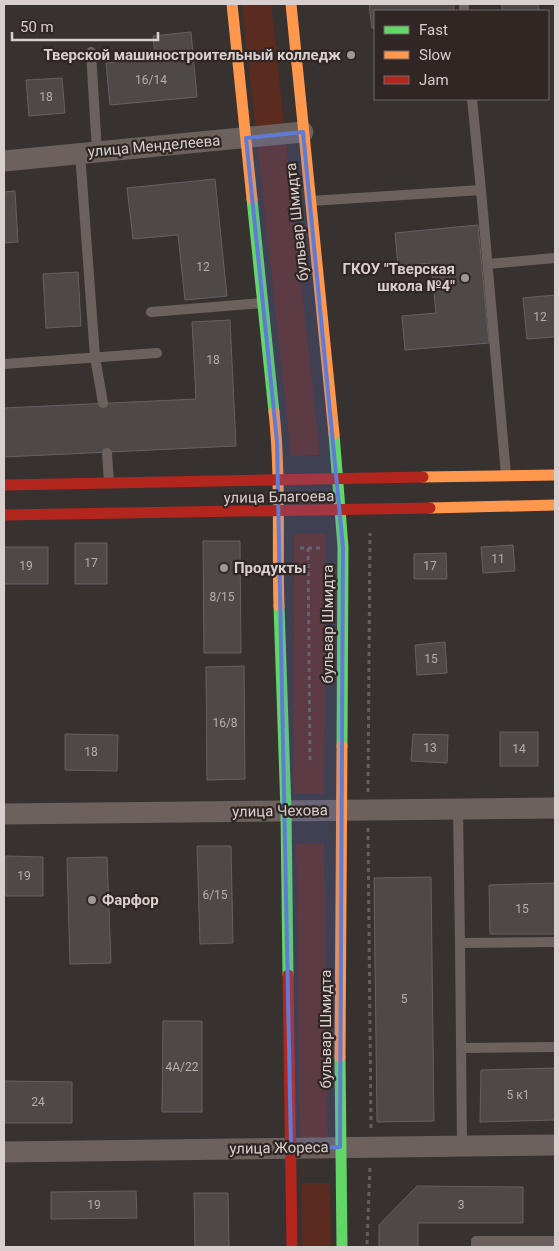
<svg xmlns="http://www.w3.org/2000/svg" width="559" height="1251" viewBox="0 0 559 1251" font-family="Roboto,sans-serif">
	<style>
		.green { fill: #5c2b20 }
		.building { fill: #4e4948; stroke: #666160 }
		.lines { fill: none; stroke-linecap: round; stroke-linejoin: round }
		.path { stroke: #685f5d; stroke-width: 3; stroke-dasharray: 4 4; stroke-linecap: butt }
		.lane { stroke: #6d615e; stroke-width: 10 }
		.street { stroke: #6d615e; stroke-width: 21 }
		.fast { stroke: #63d668; stroke-width: 11 }
		.slow { stroke: #ff974d; stroke-width: 11 }
		.jam { stroke: #b3261e; stroke-width: 11 }
		.marked { fill: #5e7cd5; fill-opacity: 0.2; stroke: #5e7cd5; stroke-width: 4; stroke-linejoin: round }
		.poi-dot { fill: #9f9897; stroke: #302624; stroke-width: 2 }
		.labels { text-anchor: middle; dominant-baseline: central; stroke-width: 4.5; stroke-linejoin: round; paint-order: stroke }
		.number-label { font-size: 12px; fill: #b5aead }
		.poi-label { font-size: 15px; font-weight: bold; fill: #d7d0cf; stroke: #302624; text-anchor: end }
		.street-label { font-size: 15px; fill: #d7d0cf; stroke: #302624 }
	</style>
	<rect width="100%" height="100%" fill="#373130"/>
	<path class="green" d="M242 4H271L320 455 291 456Z
		M326 533 324 794H293L294 534Z
		M324 843 328 1141H300L296 844Z
		M301 1183H330L331 1247H302Z"/>
	<path class="building" d="M369 4H454V11H375V28H372Z
		M502 4H538L539 11H502Z
		M191 32 197 97 110 105 106 63 155 58 153 36Z
		M62 78 65 113 29 116 26 80Z
		M215 179 227 296 185 300 178 235 133 239 127 188Z
		M15 191 18 242 4 243V192Z
		M478 225 489 343 405 350 402 316 436 313 431 263 398 266 395 233Z
		M78 272 81 326 46 328 43 274Z
		M555 295V337L527 339 523 298Z
		M230 320 236 446 4 457V408L196 399 192 322Z
		M203 541H240L241 653H204Z
		M75 543H107V584H75Z
		M513 545 515 571 483 573 481 547Z
		M4 547H48V584H4Z
		M446 553 447 579H414V554Z
		M445 642 447 673 417 675 415 645Z
		M244 666 245 779 207 780 206 667Z
		M500 732H538V766H500Z
		M65 734 118 735 117 771 65 770Z
		M413 734 448 735 447 763 411 761Z
		M197 846H231L233 943 200 944Z
		M6 856 43 857V896H6Z
		M107 857 111 963 70 964 67 858Z
		M431 877 434 1121 377 1122 374 878Z
		M555 883V934H490L489 885Z
		M163 1021H202V1112H162Z
		M555 1068V1120L480 1122 481 1070Z
		M4 1081 72 1082V1123H4Z
		M417 1186 523 1187V1223H418V1247H379V1225Z
		M136 1191 137 1218 51 1219V1192Z
		M194 1193H228L229 1247H195Z"/>
	<g class="lines">
		<path class="path" d="M300 548H321
			M308 548 310 762
			M368 792 370 533
			M368 828 371 1129
			M367 1244 370 1166"/>
		<path class="lane" d="M464 4V11
			M91 52 97 152
			M80 153 95 357 103 403
			M481 190 506 475
			M311 201 481 190 472 99
			M488 264 555 258
			M151 312 262 303
			M4 364 157 353
			M107 453 109 482
			M458 808 460 943 555 942
			M460 943 462 1146
			M461 1048 555 1047
			M476 1247V1241H555"/>
		<path class="street" d="M4 161 303 132
			M4 814 555 808
			M4 1152 555 1145"/>
		<path class="fast" d="M252 199 274 412
			M334 434 343 547 342 746
			M279 606 286 811 288 975
			M340 1057 342 1247"/>
		<path class="slow" d="M232 4 252 199
			M291 4 334 434
			M274 412C281 476 277 542 279 606
			M423 477 555 475
			M430 508 555 505
			M340 1057 342 746"/>
		<path class="jam" d="M4 485 423 477
			M4 515 430 508
			M288 975 292 1247"/>
	</g>
	<path class="marked" d="M303 132 343 547 340 1147 291 1148 277 442 246 138Z"/>
	<g class="poi-dot">
		<circle cx="351" cy="55" r="5"/>
		<circle cx="465" cy="278" r="5"/>
		<circle cx="224" cy="568" r="5"/>
		<circle cx="92" cy="900" r="5"/>
	</g>
	<g class="labels">
		<g class="number-label">
			<text x="151" y="80">16/14</text>
			<text x="46" y="97">18</text>
			<text x="203" y="267">12</text>
			<text x="540" y="317">12</text>
			<text x="213" y="360">18</text>
			<text x="498" y="559">11</text>
			<text x="91" y="563">17</text>
			<text x="26" y="566">19</text>
			<text x="430" y="566">17</text>
			<text x="222" y="597">8/15</text>
			<text x="431" y="659">15</text>
			<text x="225" y="723">16/8</text>
			<text x="430" y="748">13</text>
			<text x="519" y="749">14</text>
			<text x="91" y="752">18</text>
			<text x="24" y="876">19</text>
			<text x="215" y="895">6/15</text>
			<text x="522" y="909">15</text>
			<text x="404" y="999">5</text>
			<text x="182" y="1067">4А/22</text>
			<text x="518" y="1095">5 к1</text>
			<text x="38" y="1102">24</text>
			<text x="94" y="1205">19</text>
			<text x="461" y="1205">3</text>
		</g>
		<g class="poi-label">
			<text x="341" y="55">Тверской машиностроительный колледж</text>
			<text x="455" y="269">ГКОУ "Тверская<tspan x="455" dy="17">школа №4"</tspan></text>
			<text x="234" y="568" text-anchor="start">Продукты</text>
			<text x="102" y="900" text-anchor="start">Фарфор</text>
		</g>
		<g class="street-label">
			<text transform="translate(154 146) rotate(-5)">улица Менделеева</text>
			<text transform="translate(297 222) rotate(-96)">бульвар Шмидта</text>
			<text transform="translate(279 497) rotate(-1)">улица Благоева</text>
			<text transform="translate(328 624) rotate(-90)">бульвар Шмидта</text>
			<text transform="translate(280 811) rotate(-1)">улица Чехова</text>
			<text transform="translate(326 1029) rotate(-90)">бульвар Шмидта</text>
			<text transform="translate(279 1148) rotate(-1)">улица Жореса</text>
		</g>
	</g>
	<rect width="559" height="1251" fill="none" stroke="#d7d0cf" stroke-width="10"/>
	<rect x="374" y="10" width="175" height="90" fill="#302624" stroke="#736a68"/>
	<rect x="384" y="26" width="25" height="8" fill="#63d668" stroke="#736a68"/>
	<text x="419" y="35" font-size="15" fill="#d7d0cf">Fast</text>
	<rect x="384" y="51" width="25" height="8" fill="#ff974d" stroke="#736a68"/>
	<text x="419" y="60" font-size="15" fill="#d7d0cf">Slow</text>
	<rect x="384" y="76" width="25" height="8" fill="#b3261e" stroke="#736a68"/>
	<text x="419" y="85" font-size="15" fill="#d7d0cf">Jam</text>
	<path d="M12 32v8h146v-8" fill="none" stroke="#d7d0cf" stroke-width="2.5"/>
	<text x="20" y="32" font-size="15" fill="#d7d0cf" stroke="#302624" stroke-width="4" paint-order="stroke">50 m</text>
</svg>
